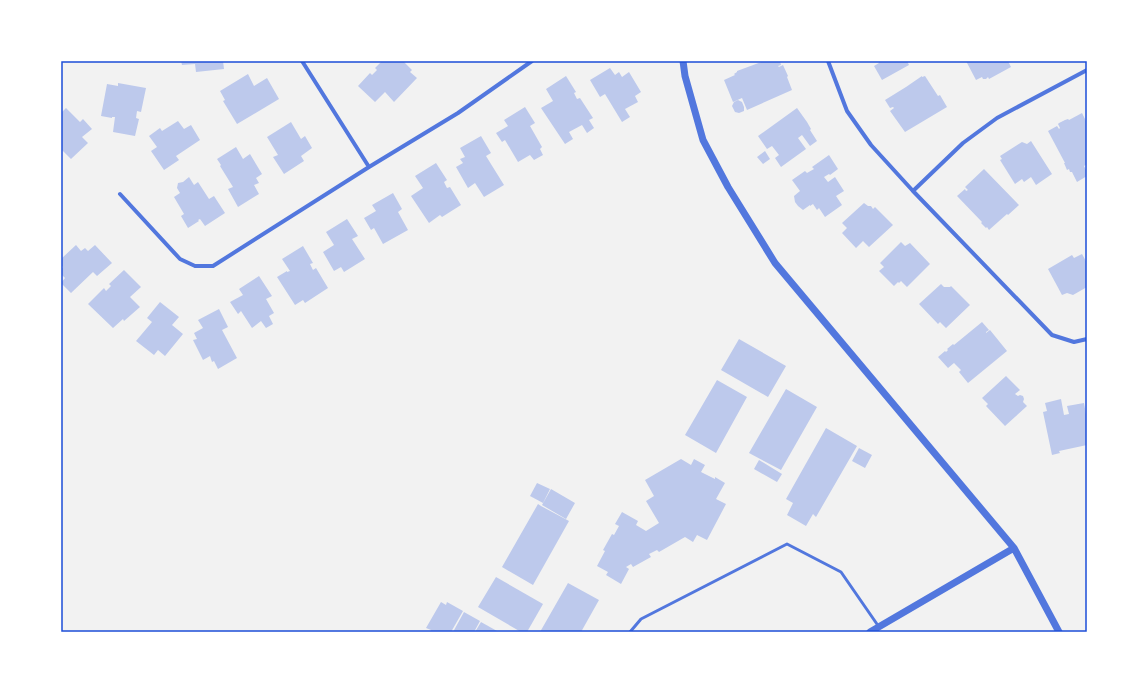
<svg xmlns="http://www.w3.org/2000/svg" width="1148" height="693" viewBox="0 0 1148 693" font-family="Rubik,sans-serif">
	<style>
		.building { fill: #bdc9ec }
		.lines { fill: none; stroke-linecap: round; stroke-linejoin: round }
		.service { stroke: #5277de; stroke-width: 3 }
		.minor { stroke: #5277de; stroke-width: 4 }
		.tertiary { stroke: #5277de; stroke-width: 7 }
		.neatline { fill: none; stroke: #1d4ed8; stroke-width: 1.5 }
	</style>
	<rect width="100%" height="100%" fill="#f2f2f2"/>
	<path class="building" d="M181 61H223L224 69 196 72 195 64 182 65Z
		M382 61H403L412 70 410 72 417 78 394 102 385 92 375 102 358 86 370 73 372 75 377 70 375 68Z
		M764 61H780L781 65 778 66 779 67 783 65 788 76 787 77 792 90 747 110 742 98 733 102 724 80 735 75 734 74 737 72V71Z
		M878 61H907L909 65 882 80 874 66 879 63Z
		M966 61H1008L1011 67 989 79 988 77 986 79H983L982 77 976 80Z
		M610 68 615 75 619 72 622 77 629 72 641 92 635 96 638 102 625 109 630 117 622 122 605 94 600 97 590 80Z
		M248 74 254 86 267 78 279 99 237 124 223 101 225 100 220 91Z
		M566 76 576 92 574 93 577 99 580 98 593 118 589 120 594 128 587 133 582 125 569 132 573 139 565 144 541 108 553 101 546 89Z
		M922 76V77L925 76 938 96 940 95 947 107 905 132 890 111 894 108 893 107 890 108 885 100 906 87Z
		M118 83 146 88 141 112 137 111 136 118 139 119 135 136 113 132 115 117H112V118L101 116 107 84 118 86Z
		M738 100 742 102 744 107V111L739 113 735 112 732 106 734 102Z
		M525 107 535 123 530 126 542 147 540 149 543 155 534 160 530 155 518 162 505 140 502 142 496 133 508 126 504 120Z
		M66 108 80 122 83 119 92 129 82 137 88 143 71 159 61 149V113Z
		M797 108 807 122 811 129 810 130 817 141 810 146 802 135 798 138 806 149 781 167 775 158 779 155 772 146 767 149 758 136Z
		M1082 113 1087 123V164L1084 166 1087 172V176L1077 182 1072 172H1070L1069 169 1067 170 1064 163H1065L1048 131 1057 126 1059 129 1060 128 1058 124 1059 123 1065 120 1068 119 1069 120Z
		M178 121 184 129 191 125 200 140 176 156 179 160 164 170 151 151 157 147 149 136 160 128 162 131Z
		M291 122 301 139 305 136 312 148 301 156 304 161 284 174 273 157 278 155 267 137Z
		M481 136 491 153 486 156 504 185 484 197 475 183 468 188 456 167 463 163 460 159 465 157 460 148Z
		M1031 141 1052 174 1036 185 1031 177 1024 182 1022 179 1015 184 1000 160 1002 159 1000 156 1022 142 1027 144Z
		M236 147 243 159 250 154 262 174 256 178 259 183 254 185 259 194 238 207 228 189 233 187 220 166 221 165 217 159Z
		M765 151 770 159 763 164 757 157Z
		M829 155 838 169 830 175 829 174 824 177 828 182 835 177 844 191 836 196 842 205 825 217 819 208 817 210 813 204 810 206V205L803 210 798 206 795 202 794 196 800 191 792 180 805 171 807 173 814 169 812 167Z
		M436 163 447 180 444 182 447 188 450 187 461 205 442 217 440 215 429 223 411 196 423 188 415 176Z
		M984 169 1019 205 1008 215 1007 214 989 230 987 227 986 228 981 223 982 222 957 196 965 189 966 191 968 190 965 187Z
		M189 177 194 185 198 182 209 199 214 196 225 213 205 226 200 219 198 220 199 221 188 228 181 216 184 214 174 197 180 193 177 188 178 183 183 182Z
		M393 193 402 209 398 212 408 230 383 244 374 228 371 230 364 218 376 211 372 205Z
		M864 203 868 206H871L873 209 875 207 893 225 869 247 863 241 856 248 842 233 847 228 842 223Z
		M347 219 358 236 352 239 365 259 344 272 341 267 334 271 323 252 334 245 326 232Z
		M901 242 905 246 910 243 930 264 907 287 901 281 899 283 898 282 894 286 879 271 884 267 880 263Z
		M76 245 81 251 85 248 88 251 95 245 112 263 97 276 93 272 71 293 61 283 65 278 61 274V270L63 267 61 265V259Z
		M303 246 313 263 310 264 313 270 316 268 328 288 305 303 303 300 295 305 277 277 287 271V272L290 271 282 259Z
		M1082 254 1087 263V287L1073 295 1067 293 1062 295 1048 269 1072 255 1074 258Z
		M124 270 141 287 130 297 140 307 124 321 123 319 113 328 88 304 104 288 106 291 111 286 109 284Z
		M259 276 272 296 266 299 274 313 269 316 273 324 266 328 261 321 252 328 241 311 238 314 230 302 243 295 239 289Z
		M941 284 944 287H950L951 286 970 305 946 328 940 322 938 324 919 304Z
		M160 302 179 317 172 325 183 334 165 356 158 350 154 355 136 341 152 322 147 318Z
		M219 309 228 327 222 330 237 358 218 369 214 361 212 362 210 356 203 360 193 340 197 339 194 333 203 328 198 320Z
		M982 322 989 330 986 332V333L990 330 1007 351 968 383 959 372 961 370 954 363 948 368 938 357 945 351 946 352 948 350 947 349 953 344 954 345Z
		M739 339 786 366 768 397 721 370Z
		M1006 376 1020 390 1015 394 1018 396 1020 395 1023 396 1024 399 1023 402 1027 406 1005 426 986 406 988 404 982 398Z
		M717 380 747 397 716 453 685 435Z
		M786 389 817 407 781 470 749 453Z
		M1061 399 1064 415 1069 414 1067 406 1084 403 1087 420V445L1059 451 1060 453 1052 455 1043 412 1047 411 1045 403Z
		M826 428 857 446 816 517 813 514 806 526 787 515 793 503 786 499Z
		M859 448 872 455 865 468 852 461Z
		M681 459 691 465 694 459 705 465 701 472 715 479V477L725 483 716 499 726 504 707 540 697 535 693 542 685 537 659 552 657 550 649 554 651 557 633 567 631 564 626 567 629 569 621 584 606 575 608 572 597 566 605 551 603 550 612 534 614 535 619 526 615 524 622 512 638 521 636 525 646 531 659 523 646 501 654 496 645 480Z
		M759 460 782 474 777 482 754 469Z
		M537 483 550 489 543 503 530 496Z
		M551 489 575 503 566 519 542 505Z
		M538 504 541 506V507V506L569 521 533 585 502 567Z
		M496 577 543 604 527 632H521L478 607Z
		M568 583 599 600 581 632H540Z
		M441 602 446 605 447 602 463 611 451 632H430L431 630 426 628Z
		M464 612 480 621 474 632H453Z
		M481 622 497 631 496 632H475Z"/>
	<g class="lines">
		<path class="service" d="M630 632 641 619 787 544 841 572 879 627"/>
		<path class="minor" d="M302 61 369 167
			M828 61 847 111 871 145 913 191 1052 335 1074 342 1087 339
			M913 191 963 143 997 118 1087 70
			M120 194 180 259 195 266H213L369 167 458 113 532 61"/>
		<path class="tertiary" d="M683 61 685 76 703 140 728 187 775 263 1014 548 1059 632
			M870 632 1014 548"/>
	</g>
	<rect width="1148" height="693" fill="none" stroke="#ffffff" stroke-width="124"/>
	<rect x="62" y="62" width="1024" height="569" class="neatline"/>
</svg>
